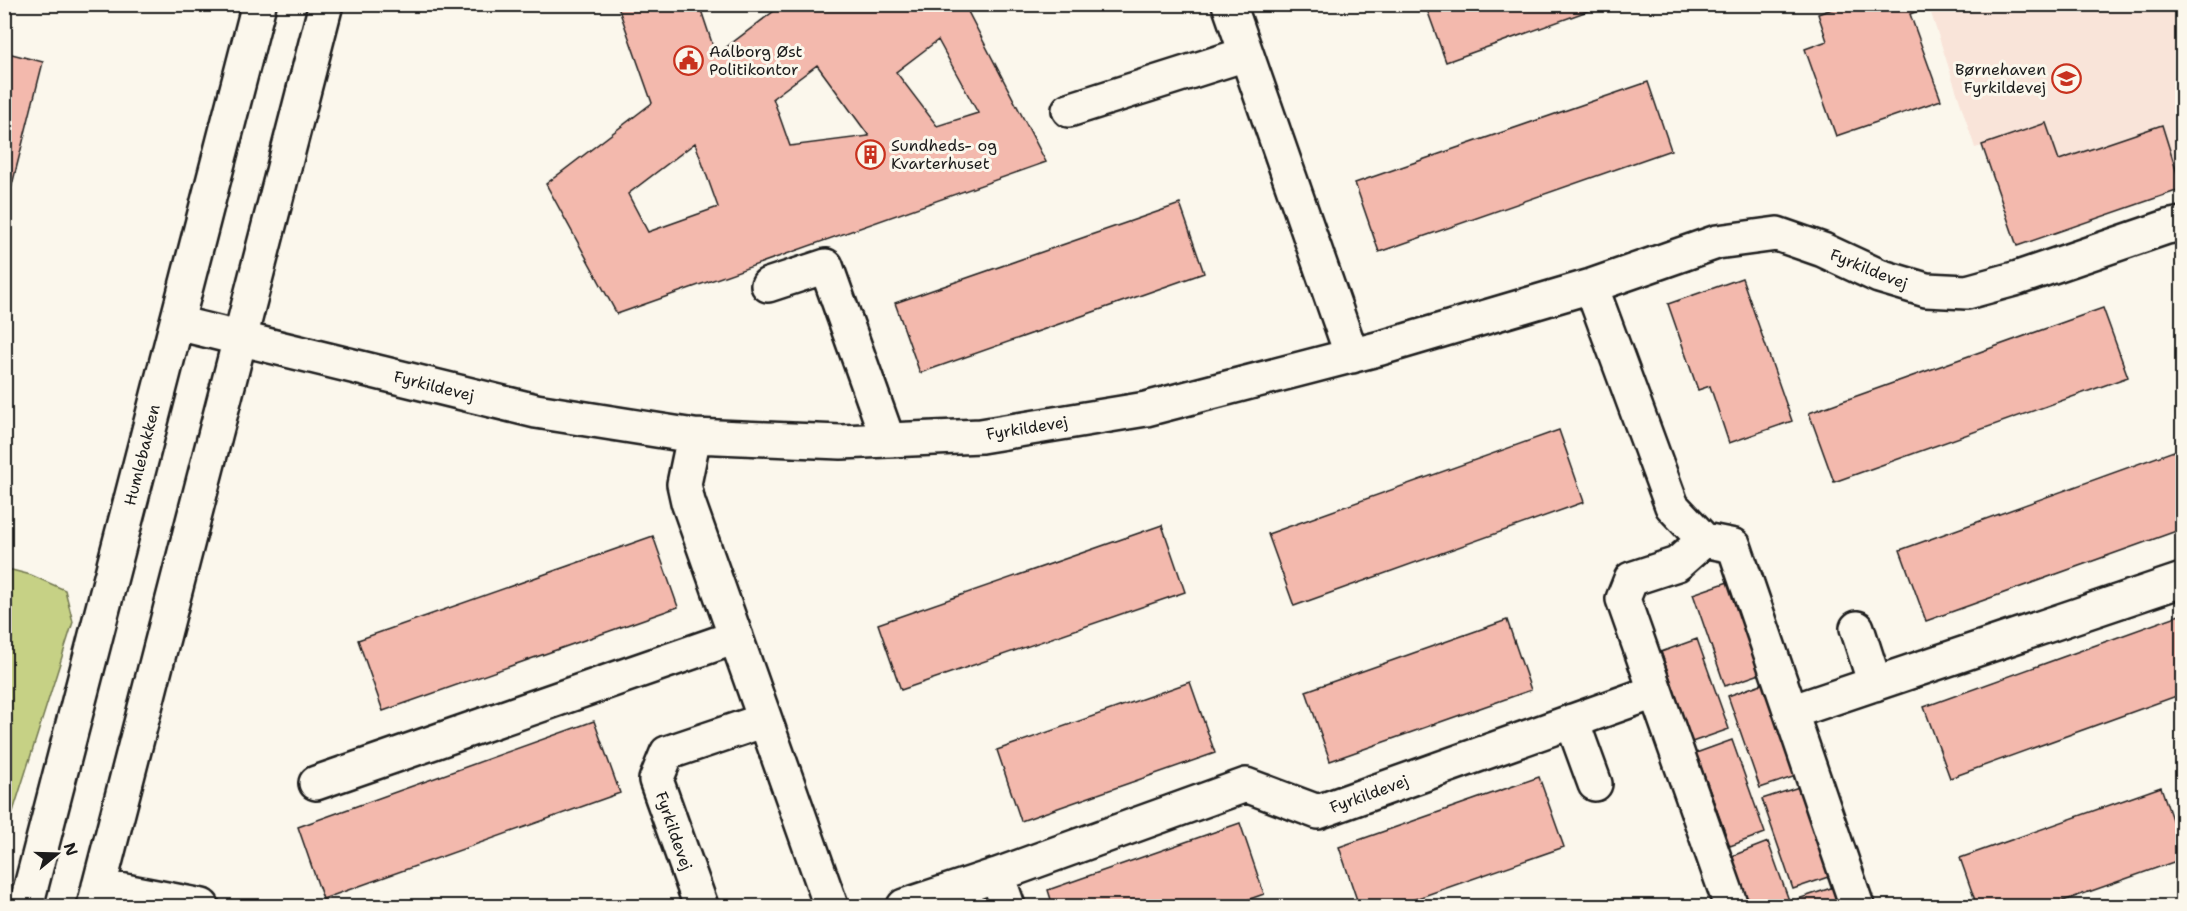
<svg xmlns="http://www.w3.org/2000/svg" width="2187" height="911" viewBox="0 0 2187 911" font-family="'Shantell Sans',sans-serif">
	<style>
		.built { fill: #f9e4d9 }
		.green { fill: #c6d185; stroke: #717650; stroke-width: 1.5 }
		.building { fill: #f3b9ad; stroke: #1c1c1c; stroke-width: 1.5; fill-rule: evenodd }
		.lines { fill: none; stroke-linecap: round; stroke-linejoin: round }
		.minor-casing { stroke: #1c1c1c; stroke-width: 38 }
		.minor { stroke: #fbf7ec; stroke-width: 33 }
		.labels { text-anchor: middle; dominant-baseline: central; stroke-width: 6; stroke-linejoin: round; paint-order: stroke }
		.poi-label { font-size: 16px; fill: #1c1c1c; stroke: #fbf7ec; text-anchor: start }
		.street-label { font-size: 16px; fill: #1c1c1c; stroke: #fbf7ec }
	</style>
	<rect width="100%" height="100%" fill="#fbf7ec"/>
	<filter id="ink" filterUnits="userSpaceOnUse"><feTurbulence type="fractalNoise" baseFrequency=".0167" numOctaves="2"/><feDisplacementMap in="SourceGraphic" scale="12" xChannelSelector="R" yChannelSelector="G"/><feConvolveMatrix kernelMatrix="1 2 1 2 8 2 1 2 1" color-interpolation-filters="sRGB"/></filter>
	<g filter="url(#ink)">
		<path class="built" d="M1946 4 2182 5V189L2017 246 1982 146 1975 148 1930 10Z"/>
		<path class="green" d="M4 568 31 575 65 590 73 622 5 837Z"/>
		<path class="building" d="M617 4H699L716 55 774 11 770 4H964L1046 162 617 314 546 184 652 103ZM938 40 978 113 937 126 896 72ZM817 65 869 136 790 146 773 98ZM695 143 718 207 648 232 628 194Z
			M1425 4H1607L1446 62Z
			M1846 4H1924L1926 8 1910 14 1941 100 1836 136 1805 49 1827 41 1818 14Z
			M4 52 43 62 5 213H4Z
			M1648 82 1671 150 1379 252 1355 183Z
			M2046 123 2059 160 2162 125 2182 189 2017 246 1982 145Z
			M1180 204 1204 273 920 373 895 303Z
			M1742 278 1792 421 1729 443 1710 386 1698 390 1668 304Z
			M2103 308 2128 377 1834 482 1809 413Z
			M1559 430 1584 502 1294 606 1268 534Z
			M2182 448V529L1926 621 1900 550Z
			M1162 525 1185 592 901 690 878 624Z
			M653 536 678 607 383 711 358 640Z
			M1728 582 1760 674 1725 686 1693 594Z
			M2182 614V694L1950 778 1924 707Z
			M1507 620 1531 690 1330 761 1306 691Z
			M1697 639 1729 729 1692 742 1661 652Z
			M1190 682 1215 753 1021 821 997 750Z
			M1764 683 1796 776 1760 788 1728 696Z
			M594 721 620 793 323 899 298 827Z
			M1732 740 1765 833 1730 846 1696 753Z
			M1539 777 1564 847 1395 906H1359L1339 847Z
			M1799 787 1831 876 1793 889 1762 799Z
			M2161 787 2182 849V859L2049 906H1977L1960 858Z
			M1240 823 1264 894 1230 906H1053L1048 890Z
			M1768 842 1791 906H1749L1732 856Z
			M1834 887 1841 906H1801L1798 899Z"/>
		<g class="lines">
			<defs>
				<path id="minor" d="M1229 4 1352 356
					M1069 110 1246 54
					M768 285 826 266 888 440
					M1591 286 1672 506 1704 540 1734 546 1857 906
					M177 323 536 411 694 436 841 442 888 440 981 436 1146 409 1381 348 1591 286 1717 242 1777 234 1823 250 1879 276 1926 290 1967 292 2018 278 2167 227 2182 224
					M694 436 684 484 688 502 831 906
					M1704 540 1677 564 1631 579 1623 599 1731 906
					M1857 628 1875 684
					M1791 712 2182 580
					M1572 721 1595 784
					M316 783 736 637
					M997 875 1246 785 1318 812 1654 692
					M99 886 202 906
					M26 906 259 4
					M94 906 326 4
					M701 906 656 780 667 753 765 720
					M904 906 997 875 1008 906"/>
			</defs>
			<use href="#minor" class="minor-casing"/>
			<use href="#minor" class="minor"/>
		</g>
	</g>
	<defs>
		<symbol id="civic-ring" viewBox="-11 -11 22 22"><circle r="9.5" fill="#fbf7ec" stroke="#c8321e" stroke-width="1.5"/><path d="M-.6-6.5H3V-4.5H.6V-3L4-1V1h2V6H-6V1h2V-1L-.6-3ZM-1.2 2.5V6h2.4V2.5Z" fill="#c8321e"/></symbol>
		<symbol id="school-ring" viewBox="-11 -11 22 22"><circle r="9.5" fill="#fbf7ec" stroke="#c8321e" stroke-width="1.5"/><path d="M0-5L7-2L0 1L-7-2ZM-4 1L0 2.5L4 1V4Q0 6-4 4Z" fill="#c8321e"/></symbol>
		<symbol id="building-ring" viewBox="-11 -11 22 22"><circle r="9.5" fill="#fbf7ec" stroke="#c8321e" stroke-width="1.5"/><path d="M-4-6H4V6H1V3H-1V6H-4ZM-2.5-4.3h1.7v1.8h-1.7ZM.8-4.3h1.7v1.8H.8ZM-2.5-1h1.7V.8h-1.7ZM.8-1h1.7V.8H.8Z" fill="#c8321e"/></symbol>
	</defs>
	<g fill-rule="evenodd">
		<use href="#civic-ring" x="672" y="44" width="33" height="33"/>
		<use href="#school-ring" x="2050" y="62" width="33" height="33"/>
		<use href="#building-ring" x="854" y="138" width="33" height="33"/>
	</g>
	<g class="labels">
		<g class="poi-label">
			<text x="709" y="51">Aalborg Øst<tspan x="709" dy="18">Politikontor</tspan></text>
			<text x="2046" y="69" text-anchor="end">Børnehaven<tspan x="2046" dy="18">Fyrkildevej</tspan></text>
			<text x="891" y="145">Sundheds- og<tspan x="891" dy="18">Kvarterhuset</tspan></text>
		</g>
		<g class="street-label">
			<text transform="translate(1869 269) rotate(22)">Fyrkildevej</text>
			<text transform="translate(434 386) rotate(14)">Fyrkildevej</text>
			<text transform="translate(1027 428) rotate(-9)">Fyrkildevej</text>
			<text transform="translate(142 455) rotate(-76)">Humlebakken</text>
			<text transform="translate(1369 794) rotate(-20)">Fyrkildevej</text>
			<text transform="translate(674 831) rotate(71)">Fyrkildevej</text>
		</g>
	</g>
	<rect width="2187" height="911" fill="none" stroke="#fbf7ec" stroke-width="24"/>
	<rect x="12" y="12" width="2163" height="887" fill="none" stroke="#1c1c1c" stroke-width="2" filter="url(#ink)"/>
	<g transform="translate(57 854) rotate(71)" stroke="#fbf7ec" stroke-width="4.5" paint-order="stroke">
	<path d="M0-4.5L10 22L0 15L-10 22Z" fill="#1c1c1c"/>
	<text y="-9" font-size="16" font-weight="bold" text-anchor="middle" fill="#1c1c1c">N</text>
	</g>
</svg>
